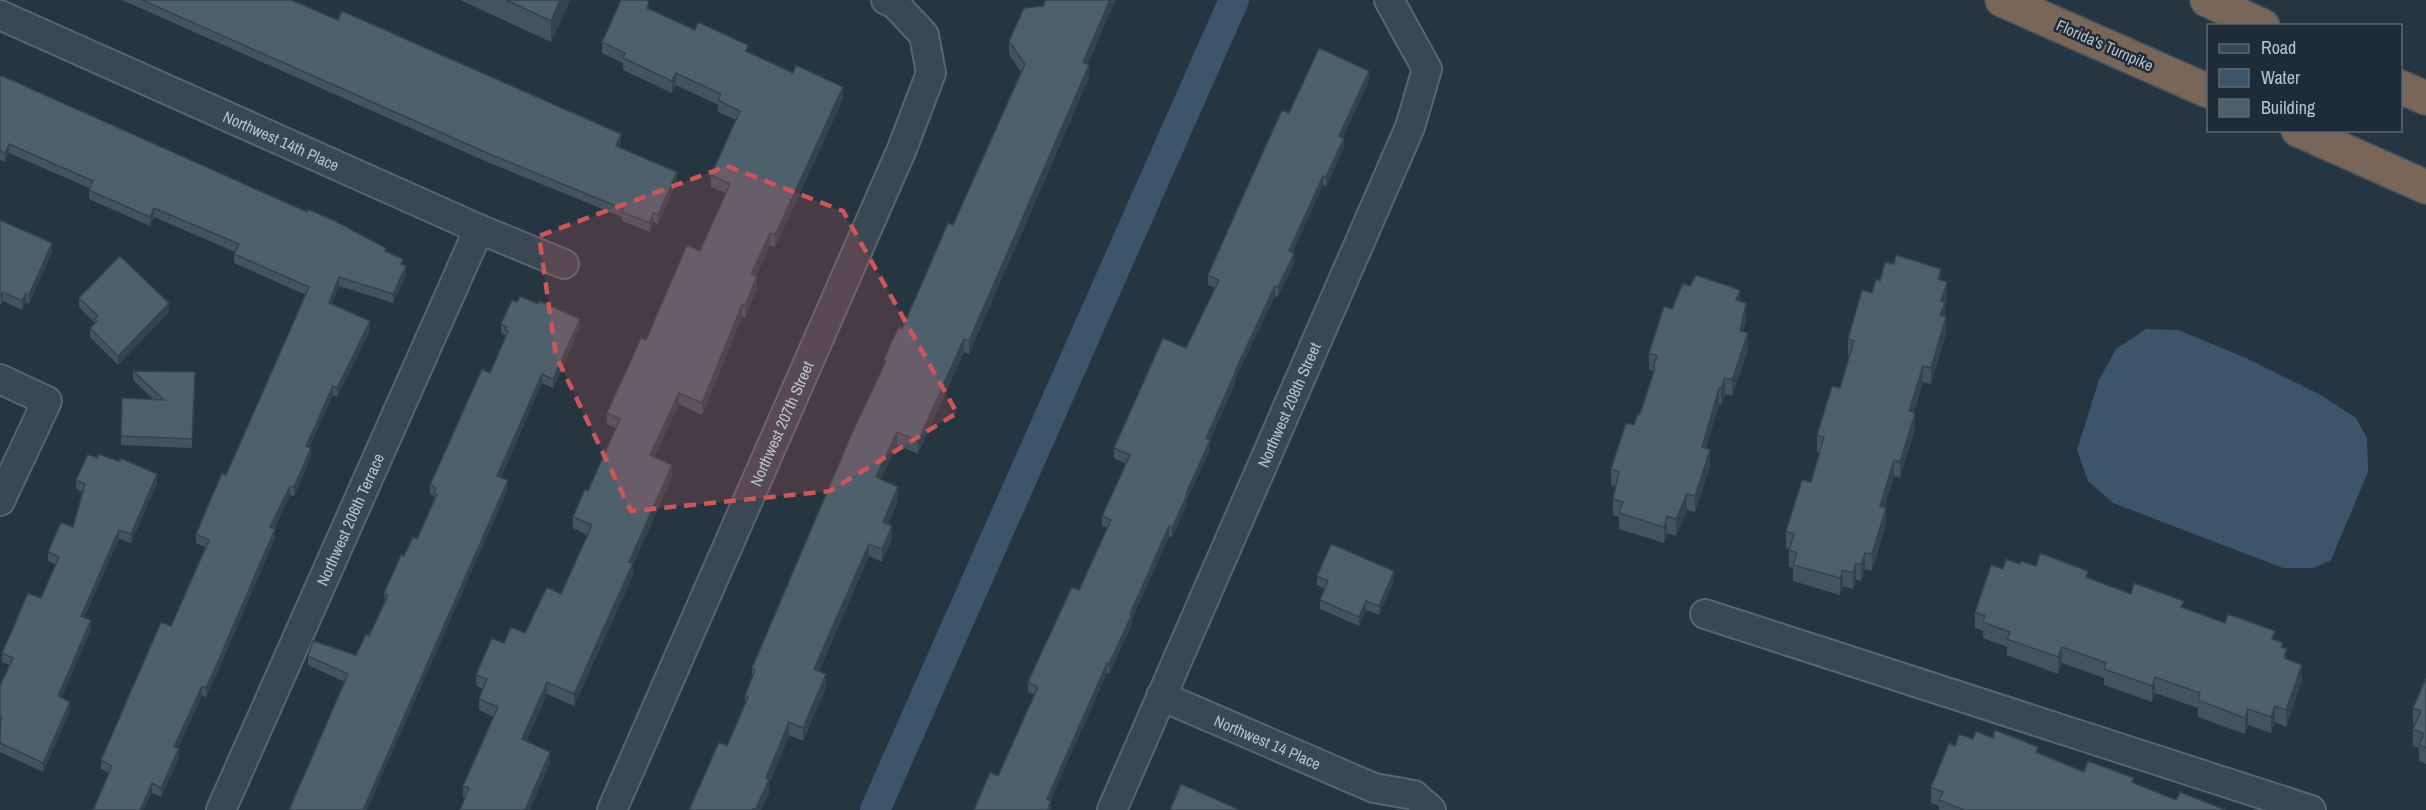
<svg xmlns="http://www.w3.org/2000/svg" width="2426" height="810" viewBox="0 0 2426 810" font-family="'Archivo Narrow',sans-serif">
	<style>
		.water { fill: #3c556a }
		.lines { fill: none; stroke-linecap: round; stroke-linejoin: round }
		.canal { stroke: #3c556a; stroke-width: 30 }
		.street-casing { stroke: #59656f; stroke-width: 32 }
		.highway-casing { stroke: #45525c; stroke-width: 36 }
		.street { stroke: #3b4752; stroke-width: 28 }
		.highway { stroke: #786758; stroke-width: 33 }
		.wall { fill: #44535e }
		.shaded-wall { fill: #37434c }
		.building { fill: #4f606d; stroke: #37434c; stroke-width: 1.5 }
		.marked { fill: #cd5659; fill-opacity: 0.2; stroke: #cd5659; stroke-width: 4.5; stroke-dasharray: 12 8; stroke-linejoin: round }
		.labels { text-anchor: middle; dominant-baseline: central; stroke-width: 5; stroke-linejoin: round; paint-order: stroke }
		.street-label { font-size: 16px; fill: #b8c2cc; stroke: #1f2c37 }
	</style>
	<rect width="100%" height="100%" fill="#263542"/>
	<path class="water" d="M2146 329 2178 330 2244 357 2321 395 2356 418 2367 438 2368 472 2331 560 2314 568H2283L2113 503 2088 481 2077 450 2099 380 2116 349Z"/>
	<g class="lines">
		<path class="canal" d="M875 810 1234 0"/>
		<defs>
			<g id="street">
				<path id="s1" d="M0 15 479 229 564 264"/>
				<path d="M0 379 47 401 0 501"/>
				<path d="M1705 614 2311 810"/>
				<path id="s2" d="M1161 696 1374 788 1414 795 1431 810"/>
				<path id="s3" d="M221 810 479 229"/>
				<path id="s4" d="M612 810 902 149 931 73 924 35 895 4 886 0"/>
				<path id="s5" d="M1112 810 1410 127 1427 69 1389 0"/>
			</g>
			<path id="highway" d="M2002 0 2208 91
				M2207 0 2263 26
				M2400 87 2426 98
				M2298 130 2426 187"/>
		</defs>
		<use href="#street" class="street-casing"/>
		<use href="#highway" class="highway-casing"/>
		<use href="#street" class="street"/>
		<use href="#highway" class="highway"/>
	</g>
	<path class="wall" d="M122 0H291L621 143 619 147 677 181 658 224 653 222 650 232 622 221V217L485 161Z
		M460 0H570L551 42Z
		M649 9 695 30 748 52 843 99 775 247 770 245 756 276 757 288 745 318 742 317 702 415 679 404 654 457 672 477 633 565V575L574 706 547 694 526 741 550 763 465 798H463V786L494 717 479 710V699L483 689 476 686V675L504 643 525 633 561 594 587 535 573 528V517L588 491 616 428 607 424V413L646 340 700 251 726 193 711 187V175L736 120 718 112V105L676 85 672 93 623 70V63L602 53V42Z
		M1009 41 1088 64 1089 78 969 354 964 352 918 454 897 445 881 479 898 500 888 524 892 539 882 562 869 556 819 671 826 687 803 741 789 735 769 784V793L761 810H689L727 746 745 705V696L752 679V668L884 365V360L902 329 953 225 1021 72 1009 54Z
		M0 75 386 252 403 265 406 275 393 303 339 286 332 304 370 330 337 397 333 395 309 447 311 457 294 496 290 495 274 529 275 538 216 675 206 697 202 695 178 748 179 757 161 797 101 769V760L171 626 205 547 196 543V534L226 475 306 295 234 263V254L235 252 154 217 150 226 89 199V188L9 153 5 162 0 160Z
		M1369 80 1343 137 1344 147 1326 187 1323 185 1292 253 1294 263 1278 297 1275 296 1236 377V381L1210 440V450L1187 499V504L1172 537 1169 536 1132 619V624L1109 674 1107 673 1050 800 1051 810 998 776 1035 695 1028 692V682L1079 590 1108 528 1102 526V516L1126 464 1114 458V448L1186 348 1215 288 1208 285V275Z
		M0 220 52 252 29 304 26 302 22 310 3 301 1 304H0Z
		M1941 280 1947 298 1945 306 1946 333 1931 384 1923 382 1914 412 1915 429 1900 478 1894 476 1884 507 1886 524 1872 571 1865 569 1861 581 1856 579 1853 589 1843 586 1840 595 1793 581V568L1789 567V549L1786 548V531L1811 482 1820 452H1817V435L1840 388 1850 356 1848 355V339L1872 293 1880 281Z
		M79 298 169 312 118 365 90 337V328L94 324V322L79 307Z
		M1740 301 1746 320 1743 332 1748 350 1732 396 1725 394 1721 405 1719 404 1706 448 1710 466 1695 512 1687 510 1676 536 1667 533 1664 543 1619 529V517L1613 515V499L1616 487 1611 485V469L1640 414 1653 375V371L1649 369V353L1672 309Z
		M501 324 580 328 553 388 542 383 501 477 508 489 345 682 308 665V656L356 655 369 636 385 603 384 593 417 539 434 500V496L430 494V485L490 373 505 337V335L501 333Z
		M133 371 195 381 192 448 121 445 122 398 154 400 133 380Z
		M76 480 157 483 131 543 119 539 84 617 91 629 61 698 70 711 43 772 0 752V686L9 665 2 662V653L41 598 56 565 48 561V552L73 527 82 492 76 489Z
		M2020 564 2036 566 2088 578 2131 594 2184 608 2275 640 2283 648 2287 659 2302 681 2286 727 2275 722 2271 733 2248 725 2245 734 2198 717V708L2155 693 2152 702 2104 685V678L2062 663 2058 674 2007 655V647L1983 638V631L1975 628V612L2003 569Z
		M1317 576 1394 580 1379 615 1366 610 1359 626 1320 609V600L1325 589 1317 585Z
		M2426 678V764L2419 761V748L2413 746V729L2415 725 2413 724V708Z
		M1973 739 2038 753 2084 772 2134 783 2176 800 2226 810H1939V806L1931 803V787L1955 746Z"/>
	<path class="shaded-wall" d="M560 0H570L551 42V21Z
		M1110 0H1116L1083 75V62Z
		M1089 65V78L969 354V341Z
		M1369 71V80L1339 145V136Z
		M676 73V85L672 93V81Z
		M843 87V99L775 247V235Z
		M621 134V143L616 155V146Z
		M1344 138V147L1326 187V177Z
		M9 144V153L5 162V153Z
		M677 172V181L658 224V215Z
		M1323 176V185L1289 261V251Z
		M154 208V217L150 226V217Z
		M653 213V222L650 232V223Z
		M770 233V245L751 285V274Z
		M52 243V252L29 304V295Z
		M1294 254V263L1278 297V287Z
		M406 266V275L393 303V294Z
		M1941 269V285L1938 279Z
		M757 276V288L745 318V306Z
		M339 277V286L329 312V303Z
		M1947 282V298L1945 306V318L1940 332 1941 301Z
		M1275 286V296L1236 377V381L1206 448V438L1235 371Z
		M1740 290V306L1736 300Z
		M3 292V301L1 304V295Z
		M26 293V302L22 310V301Z
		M169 303V312L118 365V356Z
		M1746 303V320L1740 347V331Z
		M742 305V317L702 415V403Z
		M1946 317V333L1931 384V368Z
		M580 319V328L553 388V379Z
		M370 321V330L337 397V388Z
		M1748 333V350L1732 396V380Z
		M964 339V352L918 454V441Z
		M1923 366V382L1909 427V411Z
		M542 374V383L497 485V476Z
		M1725 378V394L1721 405V389Z
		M333 386V395L306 455V446Z
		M1719 388V404L1702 463V447Z
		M679 393V404L650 467V455Z
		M1915 413V429L1900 478V462Z
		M897 432V445L876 490V477Z
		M1210 440V450L1187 499V504L1172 537V528L1186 494Z
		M311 448V457L294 496V487Z
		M1710 450V466L1695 512V496Z
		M1894 460V476L1880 522V506Z
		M672 465V477L633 565V575L574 706V694L629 562Z
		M157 474V483L131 543V534Z
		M508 480V489L367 810H363Z
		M290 486V495L270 536V527Z
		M898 487V500L883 535V522Z
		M1687 494V510L1676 536V519Z
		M1886 508V524L1872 571V554Z
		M1667 516V533L1664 543V527Z
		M892 526V539L882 562V549Z
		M1169 526V536L1132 619V624L1109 674V664L1130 614Z
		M275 529V538L206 697V688Z
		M119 530V539L81 625V616Z
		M869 544V556L814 682V669Z
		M1865 553V569L1861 581V565Z
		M1856 563V579L1853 589V573Z
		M1843 570V586L1840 595V578Z
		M1394 571V580L1379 615V606Z
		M1366 601V610L1359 626V617Z
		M91 620V629L58 705V696Z
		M2062 647V663L2058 674V657Z
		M1107 663V673L1047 808V799Z
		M2302 665V681L2286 727V710Z
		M826 674V687L803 741V728Z
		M2155 677V693L2152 702V686Z
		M547 682V694L522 751V739Z
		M202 686V695L174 756V747Z
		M70 702V711L43 772V763Z
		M2275 706V722L2271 733V717Z
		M2248 709V725L2245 734V718Z
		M789 722V735L769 784V793L761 810H755L766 778Z
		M179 748V757L161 797V788Z
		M550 752V763L530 810H525Z
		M152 783V792L144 810H140Z
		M1051 801V810H1047Z"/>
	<path class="building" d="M142 0H291L338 20 342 11 621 134 616 146 677 172 658 215 653 213 650 223 622 212 623 209 485 152Z
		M506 0H560L551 21Z
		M621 0H646L649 2 647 8 695 30 698 22 748 45 746 51 793 73 796 65 843 87 775 235 770 233 751 274 757 276 745 306 742 305 702 403 679 393 650 455 672 465 629 562 633 563 574 694 547 682 522 739 550 752 525 810H460L469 788 463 786 498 707 479 699 487 679 476 675 492 638 504 643 511 627 525 633 547 587 561 594 592 525 573 517 585 489 588 491 620 419 607 413 641 338 646 340 687 245 700 251 730 184 711 175 740 111 718 100 721 94 676 73 672 81 623 58 625 53 602 42Z
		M1046 0H1110L1083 62 1089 65 969 341 964 339 918 441 897 432 876 477 898 487 883 522 892 526 882 549 869 544 814 669 826 674 803 728 789 722 766 778 769 780 755 810 753 809 752 810H689L719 742 727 746 748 697 745 696 755 670 752 668 853 431 886 361 884 360 891 343 899 327 902 329 948 223 953 225 1025 64 1009 41 1024 8 1043 6Z
		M1319 48 1369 71 1339 136 1344 138 1326 177 1323 176 1289 251 1294 254 1278 287 1275 286 1235 371H1236L1206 438 1210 440 1186 494 1187 495 1172 528 1169 526 1130 614H1132L1109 664 1107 663 1047 799 1051 801 1047 810H974L990 772 998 776 1038 687 1028 682 1044 647 1072 587 1079 590 1111 520 1102 516 1130 455 1114 448 1163 338 1186 348 1219 280 1208 275 1235 214 1282 110 1289 113Z
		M0 75 307 212 308 209 335 221 386 248 385 251 403 259 401 264 406 266 393 294 339 277 329 303 370 321 337 388 333 386 306 446 311 448 294 487 290 486 270 527 275 529 216 666 206 688 202 686 174 747 179 748 161 788 152 783 140 810H93L112 766 101 760 161 622 171 626 209 540 196 534 222 473 226 475 309 287 234 254 239 244 154 208 150 217 89 190 93 181 9 144 5 153 0 151Z
		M0 220 52 243 29 295 26 293 22 301 3 292 1 295H0Z
		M1896 255 1941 269 1938 279 1947 282 1941 301 1945 302 1940 315 1946 317 1931 368 1923 366 1909 411 1915 413 1900 462 1894 460 1880 506 1886 508 1872 554 1865 553 1861 565 1856 563 1853 573 1843 570 1840 578 1793 565 1797 553 1789 550 1794 534 1786 531 1802 480 1811 482 1824 437 1817 435 1832 386 1840 388 1854 341 1848 339 1862 290 1872 293 1876 279 1880 281 1885 262 1894 264Z
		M120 256 169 303 118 356 90 328 97 321 94 319 98 316 79 298Z
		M1696 275 1740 290 1736 300 1746 303 1740 331 1748 333 1732 380 1725 378 1721 389 1719 388 1702 447 1710 450 1695 496 1687 494 1676 519 1667 516 1664 527 1619 513 1623 502 1613 499 1619 472 1611 469 1626 423 1634 425 1638 413 1640 414 1655 368 1653 367 1657 356 1649 353 1664 306 1672 309 1683 283 1690 286Z
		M520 296 538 304 539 301 580 319 553 379 542 374 497 476 508 480 363 810H289L348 674 308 656 313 641 356 655 366 634 369 636 388 595 384 593 401 555 404 556 413 537 417 539 437 494 434 493 436 488 430 485 482 369 490 373 508 331 505 330 507 327 501 324 512 300 517 302Z
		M133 371 195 372 192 439 121 436 122 398 164 400Z
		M88 454 97 458 99 454 120 462V458L157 474 131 534 119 530 81 616 91 620 58 696 70 702 43 763 0 743 1 716H0V686L13 658 2 653 28 593 41 598 59 557 48 552 61 522 73 527 85 484 76 480Z
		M1331 544 1394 571 1379 606 1366 601 1359 617 1320 600 1328 581 1317 576Z
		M2040 553 2088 571 2086 577 2131 594 2134 583 2184 601 2181 607 2225 623 2228 614 2275 631 2272 639 2283 643 2281 647 2287 649 2284 658 2302 665 2286 710 2275 706 2271 717 2248 709 2245 718 2198 700 2200 693 2155 677 2152 686 2104 669 2106 663 2062 647 2058 657 2007 639 2010 632 1983 622 1985 616 1975 612 1991 565 2003 569 2006 559 2020 564 2021 561 2036 566Z
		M2426 678V748L2419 745 2424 734 2413 729 2421 711 2413 708Z
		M1995 730 2038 747 2036 752 2084 772 2088 761 2134 778 2132 782 2176 800 2180 792 2226 810H1964L1939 800 1943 792 1931 787 1949 743 1955 746 1959 734 1973 739 1976 731 1993 738Z
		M1181 784 1240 810H1170Z"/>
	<path class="marked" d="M727 166 843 211 957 413 830 491 631 511 556 356 539 236Z"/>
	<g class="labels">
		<g class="street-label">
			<text transform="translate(2105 45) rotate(24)">Florida's Turnpike</text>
			<text stroke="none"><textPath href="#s1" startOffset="308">Northwest 14th Place</textPath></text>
			<text stroke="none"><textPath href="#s5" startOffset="442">Northwest 208th Street</textPath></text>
			<text stroke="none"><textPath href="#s4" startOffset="422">Northwest 207th Street</textPath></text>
			<text stroke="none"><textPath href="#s3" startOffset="318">Northwest 206th Terrace</textPath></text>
			<text stroke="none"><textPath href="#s2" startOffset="116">Northwest 14 Place</textPath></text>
		</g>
	</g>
	<rect x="2207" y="24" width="195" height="108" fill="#1f2c37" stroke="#5c6873" stroke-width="1.5"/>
	<rect x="2219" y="44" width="30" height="9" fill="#3b4752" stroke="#5c6873" stroke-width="1.5"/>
	<text x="2261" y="54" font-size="18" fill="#b8c2cc">Road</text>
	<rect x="2219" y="69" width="30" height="18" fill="#3c556a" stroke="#5c6873" stroke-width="1.5"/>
	<text x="2261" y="84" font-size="18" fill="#b8c2cc">Water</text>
	<rect x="2219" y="99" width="30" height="18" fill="#4f606d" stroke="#5c6873" stroke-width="1.5"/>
	<text x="2261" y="114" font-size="18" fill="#b8c2cc">Building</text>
</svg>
